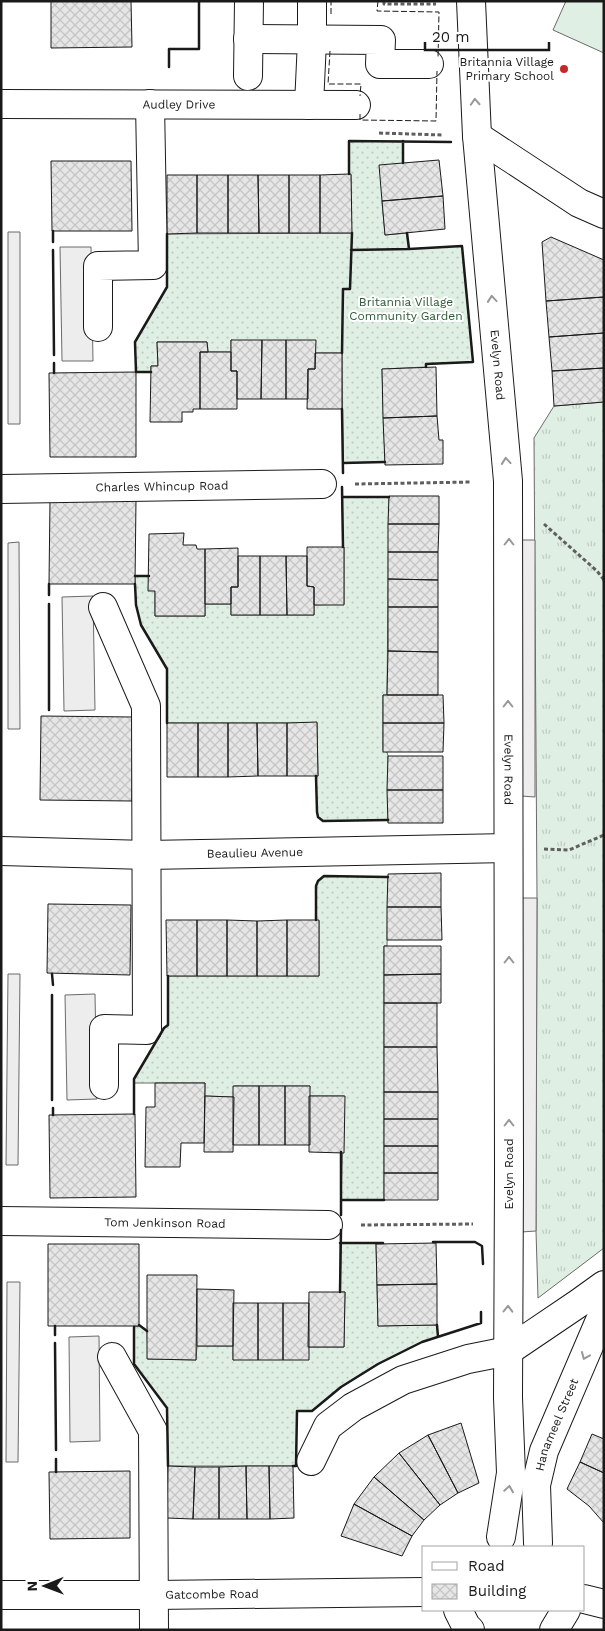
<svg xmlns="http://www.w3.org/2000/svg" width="605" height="1631" viewBox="0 0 605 1631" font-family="'Work Sans',sans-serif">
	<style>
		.grass { fill: url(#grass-tufts); stroke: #6a6a6a }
		.garden { fill: url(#garden-dots); stroke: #6a6a6a }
		.pitch { fill: #e0efe3; stroke: #6a6a6a }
		.parking { fill: #ededed; stroke: #6a6a6a }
		.building { fill: url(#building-cross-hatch); stroke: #1a1a1a }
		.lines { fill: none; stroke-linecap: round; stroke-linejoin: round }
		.minor-casing { stroke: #1a1a1a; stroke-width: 30 }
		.path { stroke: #5f5f5f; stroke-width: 3; stroke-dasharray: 4 2.5; stroke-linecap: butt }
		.minor { stroke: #fff; stroke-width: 28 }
		.fence { stroke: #1a1a1a; stroke-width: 1; stroke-dasharray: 6 2.5; stroke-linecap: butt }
		.wall { stroke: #1a1a1a; stroke-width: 2.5 }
		.oneway { stroke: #989898 }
		.poi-dot { fill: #c62828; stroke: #fff; stroke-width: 2 }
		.labels { text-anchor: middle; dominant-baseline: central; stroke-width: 4; stroke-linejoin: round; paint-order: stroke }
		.poi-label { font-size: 12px; fill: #1a1a1a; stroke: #fff; text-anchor: end }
		.street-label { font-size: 12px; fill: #1a1a1a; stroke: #fff }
		.park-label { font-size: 12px; fill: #2b5a34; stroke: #fff }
	</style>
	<defs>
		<pattern id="grass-tufts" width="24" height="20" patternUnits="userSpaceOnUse" patternTransform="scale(1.25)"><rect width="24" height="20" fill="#e0efe3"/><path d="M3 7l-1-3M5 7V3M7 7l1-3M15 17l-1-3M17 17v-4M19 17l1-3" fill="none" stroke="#c0ccc2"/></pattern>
		<pattern id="garden-dots" width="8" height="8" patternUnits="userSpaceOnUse" patternTransform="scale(1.25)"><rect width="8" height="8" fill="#e0efe3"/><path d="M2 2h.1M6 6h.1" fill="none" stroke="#c0ccc2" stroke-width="1.8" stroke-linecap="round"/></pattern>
		<pattern id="building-cross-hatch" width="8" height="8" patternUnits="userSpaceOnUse" patternTransform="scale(1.25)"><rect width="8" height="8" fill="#e6e6e6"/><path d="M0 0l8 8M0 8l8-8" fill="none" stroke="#c5c5c5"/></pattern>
	</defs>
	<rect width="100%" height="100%" fill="#fff"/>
	<path class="grass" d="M604 402V1248L538 1298 536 1231 537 898 534 438 554 406Z"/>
	<path class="garden" d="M349 141H403V163L382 201 385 235 407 233 409 249 462 246 473 362 427 364 426 367 382 369 385 462 343 463 342 353H315L231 340V352H208L207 342H157L158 366H151V372H136L135 342 167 287V234L351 233V175L349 174Z
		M342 497H389L387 695H383V751L387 752 388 756V820L323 821 318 817 317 812 316 776H318L317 723H167V669L141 625 136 605 135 576H149L155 591V616H205V604H231V615H314V605L344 604V547H343Z
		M324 876 388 877 387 946H384V1200H341L344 1096H309L310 1086H234V1097L205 1096V1083H134V1079L164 1028 168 1025V976H319V921L316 920V886L318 881Z
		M340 1243H376L378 1326 437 1325 438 1337 422 1342 378 1364 341 1387 312 1411H297L296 1466H168L167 1408 134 1364V1327L139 1326V1325L147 1331 148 1359 196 1360 197 1346H233V1360L308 1347H344L345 1292H340Z"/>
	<path class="pitch" d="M566 1H604V53L553 30Z"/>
	<path class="parking" d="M8 232H20V424H8Z
		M60 247H91L93 361H62Z
		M520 540H535V797L521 796Z
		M19 542 20 729H8V543Z
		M93 596 95 710 64 711 62 597Z
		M520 898H537L536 1231 521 1232Z
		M8 974H20L18 1165H6Z
		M95 994 97 1099 67 1100 65 995Z
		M7 1282H20L18 1462H6Z
		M99 1336 100 1441 70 1442 69 1337Z"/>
	<path class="building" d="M51 1H131L132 47 51 48Z
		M439 160 443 196 382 201 379 165Z
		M51 161H131L132 231H52Z
		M349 174H351L352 233H320V175Z
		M167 175H197V233L167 234Z
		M197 175H228V233H197Z
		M228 175H258L259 233H228Z
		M258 175H289V233H259Z
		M289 175H320V233H289Z
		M443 196 445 229 385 235 382 201Z
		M551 237 604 260V297L546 301 542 242Z
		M604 297V333L549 337 546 301Z
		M604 333V368L552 371 549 337Z
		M231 340H262L261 399H237V371H231Z
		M262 340H286V399H261Z
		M286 340H316L315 369H308V399H286Z
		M157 342H207L208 352H200V409H193V412H182V422H150L151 366H158Z
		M200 352H231V371H237V409H200Z
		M315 353H342V409H307L308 369H315Z
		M436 367 437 416 383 418 382 369Z
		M604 368V402L554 406 552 371Z
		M136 372V457H50L49 373Z
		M437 416 439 440H443V464L385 465 383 418Z
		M389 496H439V524H388Z
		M50 500H136L135 584H49Z
		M388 524H439L438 552H388Z
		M184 533 183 545H196L197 549H205V616H155V591H148L149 534Z
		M307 547H344V605H314V587L307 586Z
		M238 548V587H231V604H205V549Z
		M388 552H438V580L388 579Z
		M238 556H260V615H231V587H238Z
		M260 556H286L287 615H260Z
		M286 556H307V586L314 587V615H287Z
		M388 579 438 580V607H388Z
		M388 607H438V652L388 651Z
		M388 651 438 652V695H387Z
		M383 695H443L444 723H383Z
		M41 716 133 717 132 801 40 800Z
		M317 722 318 776H287V723Z
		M167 723H198V777H167Z
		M198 723H228V777H198Z
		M228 723H257L258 776 228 777Z
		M257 723H287V776H258Z
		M383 723H444L443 752H383Z
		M388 756H443V790H387Z
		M387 790H443V823H388Z
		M441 873V907H387L388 874Z
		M48 904 131 905 130 975 47 973Z
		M387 907H441L442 940H387Z
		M166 920H197V976H167Z
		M197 920H227V976H197Z
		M227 920 257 921V976H227Z
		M287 920H319V976H287Z
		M287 920V976H257V921Z
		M384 946H441V974L384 975Z
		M441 974V1003H384V975Z
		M384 1003H437V1047H384Z
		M384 1047H437L438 1092H384Z
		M155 1083H205L204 1143H181L180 1167H145L146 1107H155Z
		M233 1086H259V1145H233Z
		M259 1086H285V1145H259Z
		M285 1086H310V1145H285Z
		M384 1092H438V1119H384Z
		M205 1096 234 1097 233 1152H204Z
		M309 1096H345L344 1153 309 1152Z
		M135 1114 136 1197 50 1198 49 1115Z
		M384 1119H438V1146H384Z
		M384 1146H438V1173H384Z
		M384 1173H438V1200H384Z
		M436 1243 437 1284 377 1285 376 1244Z
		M48 1244H139V1326H48Z
		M147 1275H197L196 1360 147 1359Z
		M437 1284V1325L378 1326 377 1285Z
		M197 1289 234 1290 233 1346H197Z
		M309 1292H345L344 1347H308Z
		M233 1303H258V1360H233Z
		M258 1303H283V1360H258Z
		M283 1303H309V1360H283Z
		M461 1423 479 1483 458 1493 428 1435Z
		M592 1434 604 1439V1473L580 1462Z
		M428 1435 458 1493 440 1505 399 1453Z
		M399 1453 440 1505 424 1520 374 1477Z
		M580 1462 604 1473V1523L589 1506 567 1489Z
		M168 1466 195 1467 193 1519 167 1518Z
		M246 1466 247 1519H219V1467Z
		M246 1466H269L270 1519H247Z
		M269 1466H293L294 1518 270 1519Z
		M195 1467H219V1519H193Z
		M130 1471V1538L50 1539 49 1472Z
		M374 1477 424 1520 412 1536 354 1504Z
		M354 1504 412 1536 402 1556 341 1536Z"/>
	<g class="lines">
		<defs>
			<g id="minor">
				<path id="s1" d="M471 1 477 136 508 481 509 1177 508 1398 511 1473 501 1537"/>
				<path d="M248 39 381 40 380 64H429"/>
				<path d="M248 76 249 1"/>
				<path id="s2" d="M1 104 356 105"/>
				<path d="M309 105 312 41V1"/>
				<path d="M477 136 579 203 604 214"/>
				<path d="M98 327V266L153 265 150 104"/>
				<path id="s3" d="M1 489 322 484"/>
				<path d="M103 607 146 706 147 1030 104 1029V1085"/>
				<path id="s4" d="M1 851 147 855 508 848"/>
				<path id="s5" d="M1 1221 328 1225"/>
				<path d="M112 1357 153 1431 154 1630"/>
				<path d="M311 1461 328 1426 353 1407 403 1380 468 1359 508 1351 579 1303 604 1285"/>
				<path id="s6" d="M538 1543 536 1485 544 1451 604 1311"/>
				<path id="s7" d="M1 1595H154L424 1592"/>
				<path d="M584 1599 604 1604"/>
				<path d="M458 1610 466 1626 470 1630"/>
				<path d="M554 1630 566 1610"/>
			</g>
		</defs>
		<use href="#minor" class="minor-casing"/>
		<path class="path" d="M384 1V4H436
			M379 133 442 135
			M355 484 472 482
			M544 524 597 571 604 580
			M544 849 569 850 604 835
			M361 1225 473 1224"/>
		<use href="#minor" class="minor"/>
		<path class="fence" d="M378 1 377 11 439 12 438 59
			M331 14V1
			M330 51 328 84H361L360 96
			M360 114V120L436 121 437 71"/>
		<path class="wall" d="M169 67V49H199V1
			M403 141V163
			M349 174V141L451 142
			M53 231V242
			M407 233 409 249
			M53 250 54 355
			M351 250 409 249 462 246 473 362 426 364V367
			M342 353 343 289H350L352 233
			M54 363V373
			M151 372H136L135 342 167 287V234
			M342 409 343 473
			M343 463 385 462
			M342 487 343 547
			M342 497H389
			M135 576H149
			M49 584V595
			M135 584 136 605 141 625 167 669V723
			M49 604V710
			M316 776 317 812 318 817 323 821 388 820
			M316 920V886L318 881 324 876 388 877
			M52 974 53 985
			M52 995V1100
			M53 1108V1115
			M134 1114V1079L164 1028 168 1025V976
			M341 1200H384
			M341 1215V1152
			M433 1242H475L482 1246 483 1264
			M340 1243H383
			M340 1292 341 1230
			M139 1325 147 1331
			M437 1325 438 1337
			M55 1326V1335
			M134 1327V1364L167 1408 168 1466
			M55 1343 56 1450
			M56 1459V1472
			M293 1466H296L297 1411H312L341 1387 378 1364 422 1342 481 1323V1312"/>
	</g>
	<defs><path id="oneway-chevron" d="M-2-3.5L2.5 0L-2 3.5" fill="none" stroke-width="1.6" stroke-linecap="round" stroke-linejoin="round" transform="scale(1.25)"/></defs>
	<g class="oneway">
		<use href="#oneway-chevron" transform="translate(475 102) rotate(-93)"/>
		<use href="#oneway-chevron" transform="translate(492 299) rotate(-95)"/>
		<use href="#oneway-chevron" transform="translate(506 461) rotate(-95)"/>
		<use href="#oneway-chevron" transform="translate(509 542) rotate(-90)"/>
		<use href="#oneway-chevron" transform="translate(508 704) rotate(-90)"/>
		<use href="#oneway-chevron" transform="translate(509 960) rotate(-90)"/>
		<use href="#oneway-chevron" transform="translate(509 1123) rotate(-90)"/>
		<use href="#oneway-chevron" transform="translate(508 1309) rotate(-89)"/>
		<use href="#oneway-chevron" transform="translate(585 1356) rotate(113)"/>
		<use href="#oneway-chevron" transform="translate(509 1489) rotate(-81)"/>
	</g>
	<circle class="poi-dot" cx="564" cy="69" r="5"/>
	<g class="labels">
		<g class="poi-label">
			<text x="554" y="62">Britannia Village<tspan x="554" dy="14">Primary School</tspan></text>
		</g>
		<g class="street-label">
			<text stroke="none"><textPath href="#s2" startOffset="178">Audley Drive</textPath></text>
			<text stroke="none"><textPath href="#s1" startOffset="365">Evelyn Road</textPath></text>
			<text stroke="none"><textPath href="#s3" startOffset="161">Charles Whincup Road</textPath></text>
			<text stroke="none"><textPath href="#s1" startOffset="770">Evelyn Road</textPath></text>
			<text stroke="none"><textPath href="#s4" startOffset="254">Beaulieu Avenue</textPath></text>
			<text transform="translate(509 1174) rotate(-90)">Evelyn Road</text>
			<text stroke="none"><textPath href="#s5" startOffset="164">Tom Jenkinson Road</textPath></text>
			<text stroke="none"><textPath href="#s6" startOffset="122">Hanameel Street</textPath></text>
			<text stroke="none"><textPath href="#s7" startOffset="211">Gatcombe Road</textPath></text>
		</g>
		<g class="park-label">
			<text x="406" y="302">Britannia Village<tspan x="406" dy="14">Community Garden</tspan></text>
		</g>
	</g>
	<rect width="605" height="1631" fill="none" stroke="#1a1a1a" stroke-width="5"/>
	<rect x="422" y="1546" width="162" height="65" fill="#ffffff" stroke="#a3a3a3"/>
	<rect x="432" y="1562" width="25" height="8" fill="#ffffff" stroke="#a3a3a3"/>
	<text x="468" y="1571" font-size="15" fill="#1a1a1a">Road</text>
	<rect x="432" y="1584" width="25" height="15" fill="url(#building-cross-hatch)" stroke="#a3a3a3"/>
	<text x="468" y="1596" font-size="15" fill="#1a1a1a">Building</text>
	<g transform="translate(45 1586) rotate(269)" stroke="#ffffff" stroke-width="4" paint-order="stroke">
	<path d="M0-4L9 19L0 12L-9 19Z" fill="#1a1a1a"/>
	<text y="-8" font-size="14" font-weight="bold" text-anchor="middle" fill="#1a1a1a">N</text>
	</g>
	<path d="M425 42v8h124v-8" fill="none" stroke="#1a1a1a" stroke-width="2.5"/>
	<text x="432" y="42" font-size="15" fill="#1a1a1a" stroke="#ffffff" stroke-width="4" paint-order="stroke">20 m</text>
</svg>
